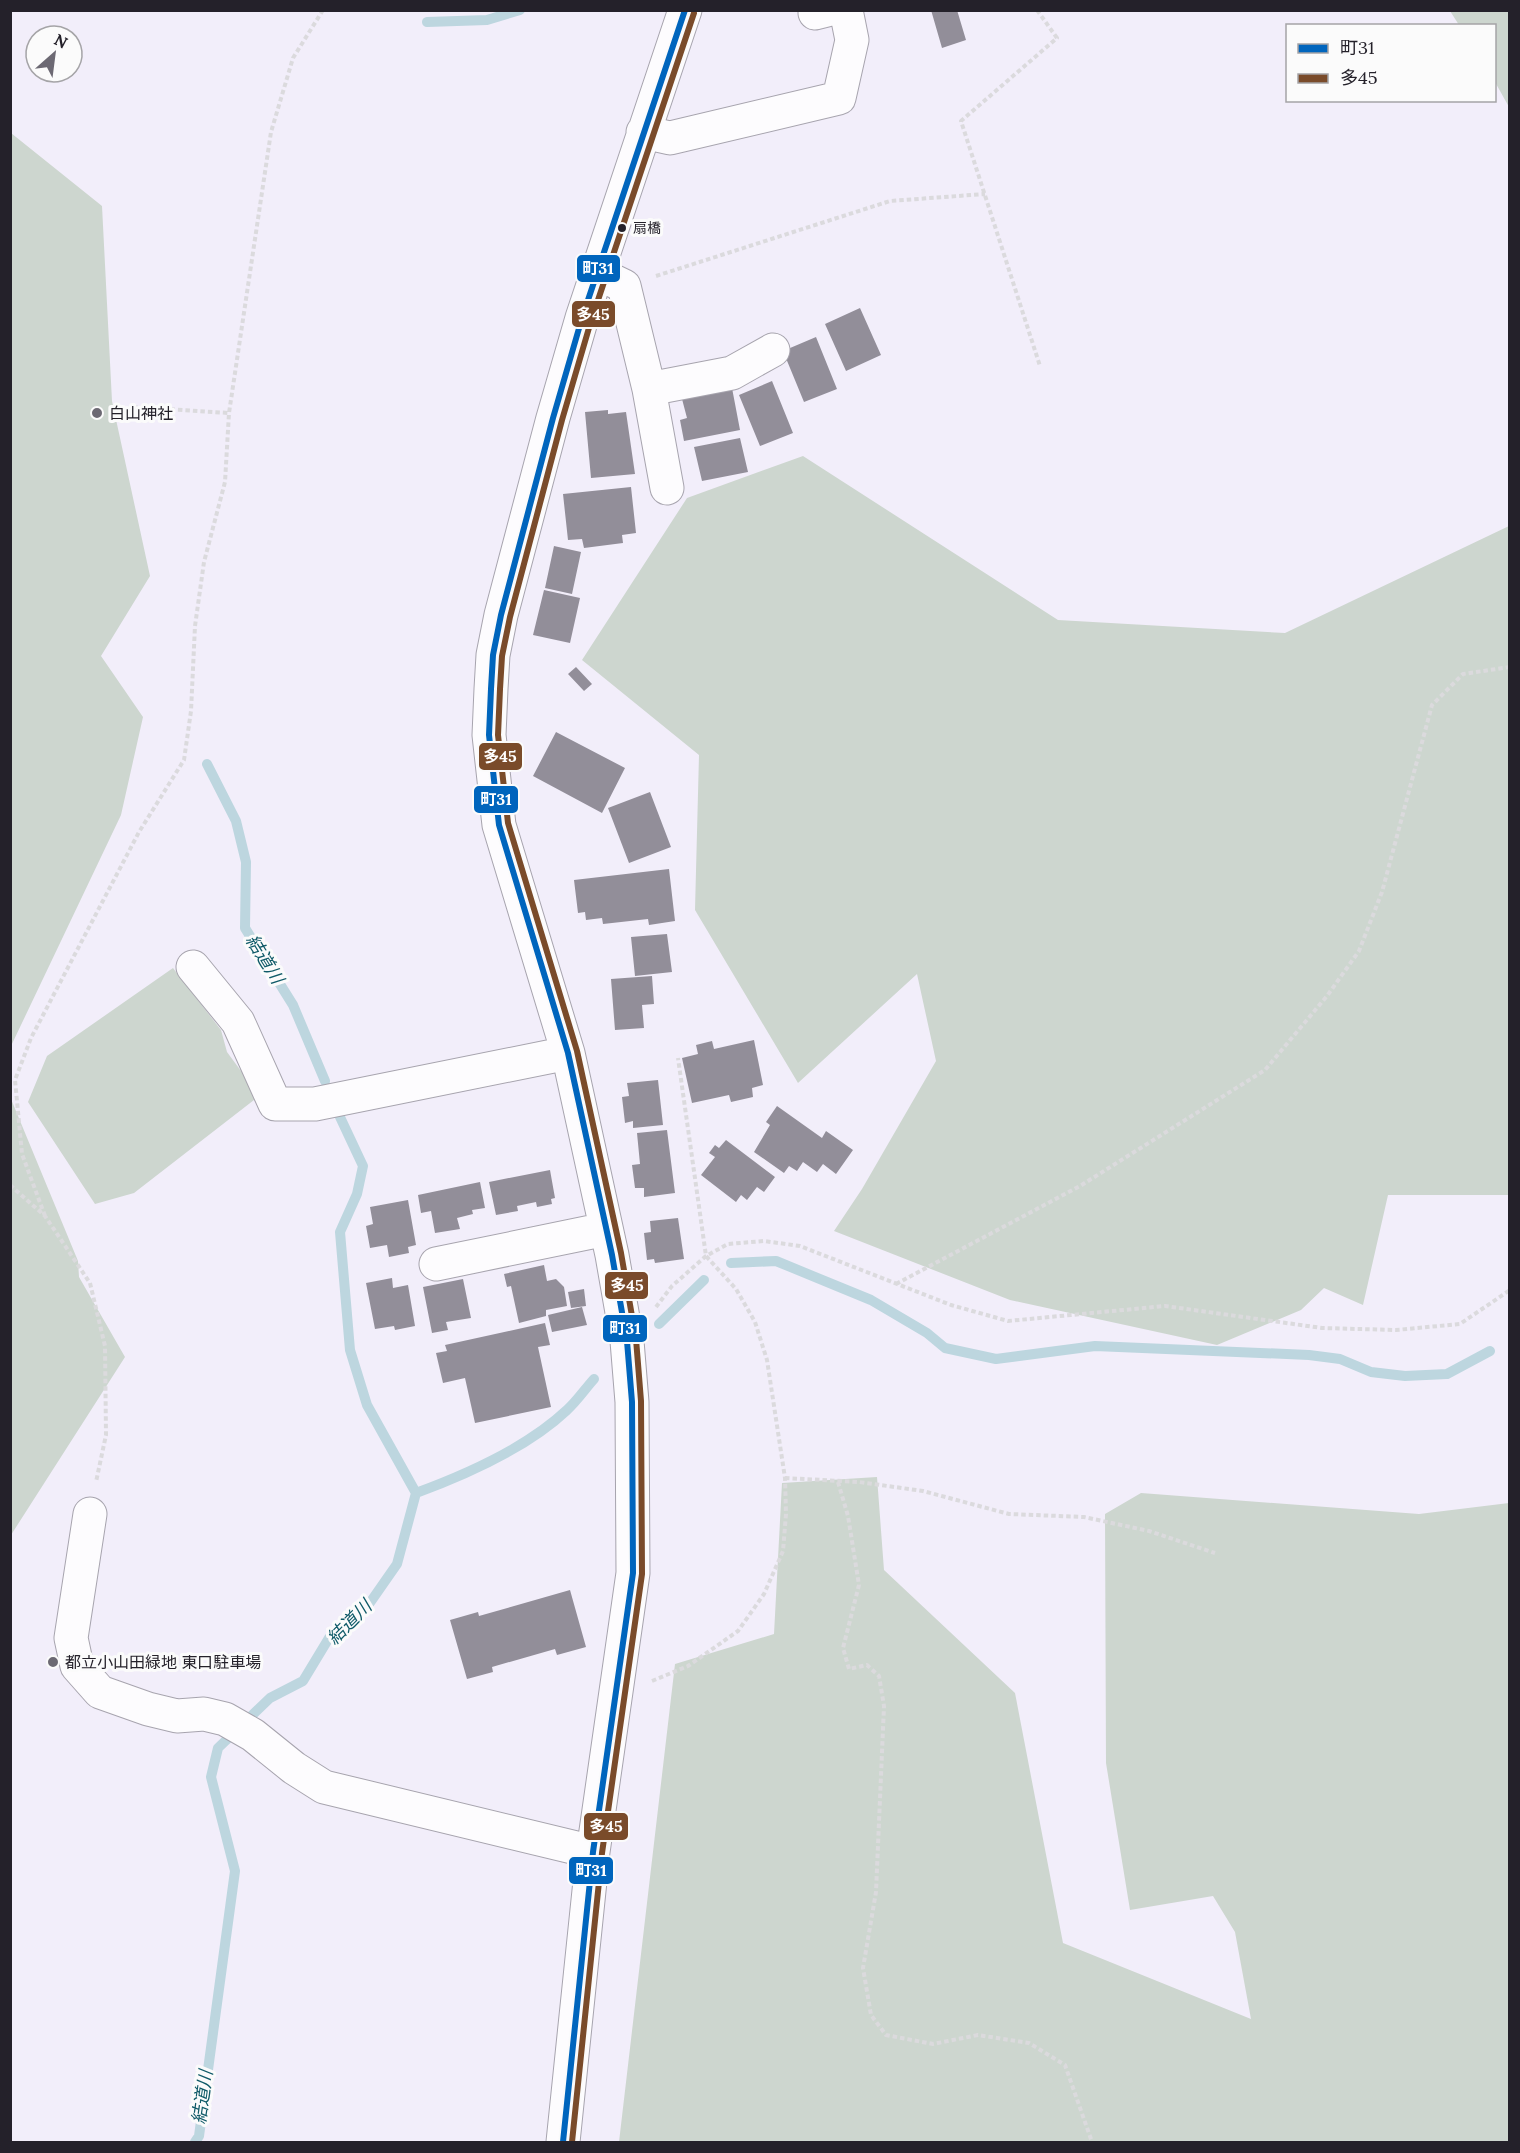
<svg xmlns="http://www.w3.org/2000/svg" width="1520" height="2153" viewBox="0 0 1520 2153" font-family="Lora,'Noto Sans JP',serif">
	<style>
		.green { fill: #cdd6cf }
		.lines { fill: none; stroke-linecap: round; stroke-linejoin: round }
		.stream { stroke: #bdd6df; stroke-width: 10 }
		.building { fill: #928e99 }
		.minor-casing { stroke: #a7a4ae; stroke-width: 35 }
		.path { stroke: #dbdadd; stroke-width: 4; stroke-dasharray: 4.5 3; stroke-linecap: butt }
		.minor { stroke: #fdfcfe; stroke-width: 33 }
		.bus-1-casing { stroke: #fbfbfb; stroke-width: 10 }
		.bus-2-casing { stroke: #fbfbfb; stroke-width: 10 }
		.bus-1 { stroke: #0065bd; stroke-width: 6 }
		.bus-2 { stroke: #7a4b2a; stroke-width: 6 }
		.bus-dot { fill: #24212a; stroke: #fbfbfb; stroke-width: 2 }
		.poi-dot { fill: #6c6973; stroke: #fbfbfb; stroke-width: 2 }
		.labels { text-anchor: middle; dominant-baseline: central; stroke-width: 6; stroke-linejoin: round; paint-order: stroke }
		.bus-label { font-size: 14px; fill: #24212a; stroke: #fbfbfb; text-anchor: start }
		.poi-label { font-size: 16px; fill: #24212a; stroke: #fbfbfb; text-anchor: start }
		.water-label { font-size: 18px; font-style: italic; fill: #0f5a68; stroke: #fbfbfb }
		.line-badge { stroke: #fbfbfb; stroke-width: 2 }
		.badge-label { font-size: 16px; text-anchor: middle; font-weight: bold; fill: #fff }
	</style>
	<rect width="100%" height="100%" fill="#f2eefa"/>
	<path class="green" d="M1450 11H1509V107L1495 82 1494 26 1459 25Z
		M11 133 102 206 112 401 150 576 101 656 143 717 121 815 11 1046Z
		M803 456 1058 620 1285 633 1509 526V1195H1388L1363 1305 1324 1288 1301 1310 1217 1345 1010 1300 834 1231 862 1189 936 1061 917 974 798 1083 695 910 699 755 582 660 687 498Z
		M173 968 221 1030 227 1052 255 1090 254 1100 134 1193 95 1204 28 1102 47 1056Z
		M11 1099 78 1261 79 1277 125 1357 11 1535Z
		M877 1477 884 1570 1015 1693 1063 1943 1251 2019 1235 1932 1213 1896 1130 1910 1106 1763 1105 1514 1141 1493 1419 1514 1509 1503V2142H619L675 1664 774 1634 782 1483Z"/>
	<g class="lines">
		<path class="stream" d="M427 22 487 20 520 10
			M207 764 236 821 246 862 245 928 293 1005 325 1081
			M731 1263 776 1261 871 1300 927 1333 945 1348 996 1359 1095 1346 1309 1355 1340 1359 1371 1372 1405 1376 1447 1374 1490 1351
			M659 1324 704 1280
			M416 1493C465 1475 528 1447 567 1410 577 1401 585 1389 594 1379
			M195 2142 199 2136 235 1871 211 1777 218 1748 270 1698 303 1681 329 1638 367 1607 397 1564 416 1493 367 1405 350 1350 340 1232 357 1194 363 1166 340 1117"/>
	</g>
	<path class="building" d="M931 10H957L966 40 942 48Z
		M860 308 881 355 846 371 825 324Z
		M816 337 837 389 804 402 783 351Z
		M772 381 793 433 760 446 739 395Z
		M732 388 740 430 684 441 680 420 687 418 682 399Z
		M608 410V414L626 412 635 474 591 478 585 412Z
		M740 438 748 472 702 481 694 447Z
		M631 487 636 533 622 535 623 543 584 548 582 539 568 540 563 494Z
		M554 546 581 552 572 594 545 588Z
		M544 590 580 598 570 643 533 635Z
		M576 667 592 684 584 691 568 674Z
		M556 732 625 768 602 813 533 776Z
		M650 792 671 847 629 863 608 808Z
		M669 869 675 921 649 925 648 919 603 924 602 918 586 920 585 912 578 913 574 880Z
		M667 934 672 972 635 976 631 937Z
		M652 976 654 1004 642 1005 644 1028 615 1030 611 979Z
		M754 1040 763 1085 752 1088 753 1097 731 1102 729 1095 692 1103 682 1058 698 1054 696 1045 712 1041 714 1049Z
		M658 1080 663 1125 633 1128V1121L625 1123 622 1097 629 1096 627 1083Z
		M777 1106 822 1138 826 1131 853 1150 836 1174 823 1164 817 1172 803 1162 797 1171 789 1166 784 1173 754 1152 770 1125 766 1122Z
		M667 1130 675 1193 644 1197V1188H635L632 1165 640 1164 637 1133Z
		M726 1140 775 1177 764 1192 757 1187 747 1200 741 1195 736 1202 701 1175 715 1157 709 1153 715 1145 719 1148Z
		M550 1170 555 1198 551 1199 552 1204 537 1207 536 1202 517 1206 518 1211 496 1215 489 1182Z
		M480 1182 485 1208 472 1210 473 1214 457 1218 460 1229 435 1233 431 1211 421 1213 418 1195Z
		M408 1200 416 1245 408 1247 409 1253 389 1257 387 1245 370 1248 366 1226 373 1224 370 1207Z
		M678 1218 684 1259 655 1263 654 1259 647 1260 644 1233 651 1232 650 1221Z
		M544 1265 547 1281 556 1279 564 1287 567 1306 546 1310V1316L519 1323 511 1286 507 1287 504 1274Z
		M392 1278 393 1288 408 1285 415 1326 395 1330 394 1326 375 1329 366 1283Z
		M463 1279 471 1318 446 1322 448 1330 432 1333 423 1287Z
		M584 1289 586 1306 571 1308 568 1292Z
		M582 1307 587 1325 552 1332 548 1315Z
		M545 1323 550 1345 538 1347 551 1407 475 1423 465 1378 443 1383 436 1353 447 1351 445 1345Z
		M570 1590 586 1647 557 1655 555 1649 492 1667 493 1672 467 1679 450 1620 478 1612 479 1616Z"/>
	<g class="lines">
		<defs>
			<path id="minor" d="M815 13 827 10
				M643 132 670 138 839 98 852 40 846 10
				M597 273 624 286 649 389 667 488
				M649 389 732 373 773 350
				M193 967 238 1022 275 1104H315L568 1053
				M436 1264 606 1229
				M90 1514 71 1638 77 1666 100 1692 148 1709 177 1716 204 1714 225 1719 253 1735 294 1768 324 1787 593 1852
				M563 2142 593 1852 633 1573 632 1402 627 1341 612 1255 568 1053 499 825 489 735 491 689 493 655 501 615 553 418 582 318 685 10"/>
		</defs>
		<use href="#minor" class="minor-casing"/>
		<path class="path" d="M1037 10 1057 38 961 121 1040 366
			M656 276 890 201 985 194
			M133 407 229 413
			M10 1185 45 1216 90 1283 105 1346 106 1435 96 1482
			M45 1216 22 1154 15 1080 31 1038 139 832 184 760 191 711 195 626 204 562 225 482 229 413 271 132 293 58 323 10
			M896 1284 1080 1186 1265 1070 1327 996 1359 951 1382 892 1432 705 1463 674 1510 667
			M656 1307 672 1286 706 1256 728 1244 764 1241 800 1246 951 1305 1008 1321 1165 1306 1322 1328 1396 1330 1460 1324 1510 1290
			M785 1478 859 1482 923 1491 1009 1514 1084 1517 1149 1531 1215 1553
			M838 1482 848 1516 859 1585 843 1648 849 1669 867 1665 879 1676 884 1706 876 1892 863 1968 871 2015 886 2035 933 2044 978 2035 1029 2043 1065 2065 1092 2142
			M652 1681 688 1666 738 1631 764 1594 783 1551 786 1514 785 1478 767 1360 755 1322 736 1289 706 1256 678 1058"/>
		<use href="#minor" class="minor"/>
		<defs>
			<path id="bus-1" d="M563 2142 593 1852 633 1573 632 1402 627 1341 612 1255 568 1053 499 825 489 735 491 689 493 655 501 615 553 418 582 318 685 10"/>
			<path id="bus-2" d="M572 2142 602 1853 642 1574 641 1401 636 1339 621 1253 577 1051 508 823 498 735 500 689 502 656 510 617 562 420 591 321 694 13"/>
		</defs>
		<use href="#bus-1" class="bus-1-casing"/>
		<use href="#bus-2" class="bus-2-casing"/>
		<use href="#bus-1" class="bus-1"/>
		<use href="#bus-2" class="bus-2"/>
	</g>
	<circle class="bus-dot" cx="622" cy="228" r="5"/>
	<g class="poi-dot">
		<circle cx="97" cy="413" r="6"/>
		<circle cx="53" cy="1662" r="6"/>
	</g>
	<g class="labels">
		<g class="bus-label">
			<text x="633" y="228">扇橋</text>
		</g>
		<g class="poi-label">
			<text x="109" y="413">白山神社</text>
			<text x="65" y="1662">都立小山田緑地 東口駐車場</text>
		</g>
		<g class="water-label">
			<text transform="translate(265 959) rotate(58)">結道川</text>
			<text transform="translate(349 1622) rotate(-45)">結道川</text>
			<text transform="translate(202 2097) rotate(-82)">結道川</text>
		</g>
	</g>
	<g class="line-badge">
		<rect x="576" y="254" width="45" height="29" rx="6" fill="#0065bd"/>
		<rect x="571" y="300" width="45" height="28" rx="6" fill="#7a4b2a"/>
		<rect x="478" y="742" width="45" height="29" rx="6" fill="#7a4b2a"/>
		<rect x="473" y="785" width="46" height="29" rx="6" fill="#0065bd"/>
		<rect x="604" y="1271" width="45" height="29" rx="6" fill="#7a4b2a"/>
		<rect x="602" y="1314" width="46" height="29" rx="6" fill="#0065bd"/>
		<rect x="583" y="1812" width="46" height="29" rx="6" fill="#7a4b2a"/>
		<rect x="568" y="1856" width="46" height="29" rx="6" fill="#0065bd"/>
	</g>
	<g class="badge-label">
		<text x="598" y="274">町31</text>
		<text x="593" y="320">多45</text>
		<text x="500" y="762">多45</text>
		<text x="496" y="805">町31</text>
		<text x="627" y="1291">多45</text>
		<text x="625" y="1334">町31</text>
		<text x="606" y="1832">多45</text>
		<text x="591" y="1876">町31</text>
	</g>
	<rect width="1520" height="2153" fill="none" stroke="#24212a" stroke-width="24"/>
	<rect x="1286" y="24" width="210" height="78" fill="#fbfbfb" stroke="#a5a4a7" stroke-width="1.5"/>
	<rect x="1298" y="44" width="30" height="9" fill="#0065bd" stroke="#a5a4a7" stroke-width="1.5"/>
	<text x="1340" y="54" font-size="18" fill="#24212a">町31</text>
	<rect x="1298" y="74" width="30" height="9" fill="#7a4b2a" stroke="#a5a4a7" stroke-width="1.5"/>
	<text x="1340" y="84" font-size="18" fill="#24212a">多45</text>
	<g transform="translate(54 54) rotate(28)"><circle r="28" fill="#fbfbfb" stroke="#a5a4a7" stroke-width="1.5"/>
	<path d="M0-4.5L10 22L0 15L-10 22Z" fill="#6c6973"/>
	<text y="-9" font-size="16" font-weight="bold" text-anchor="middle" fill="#24212a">N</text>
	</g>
</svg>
